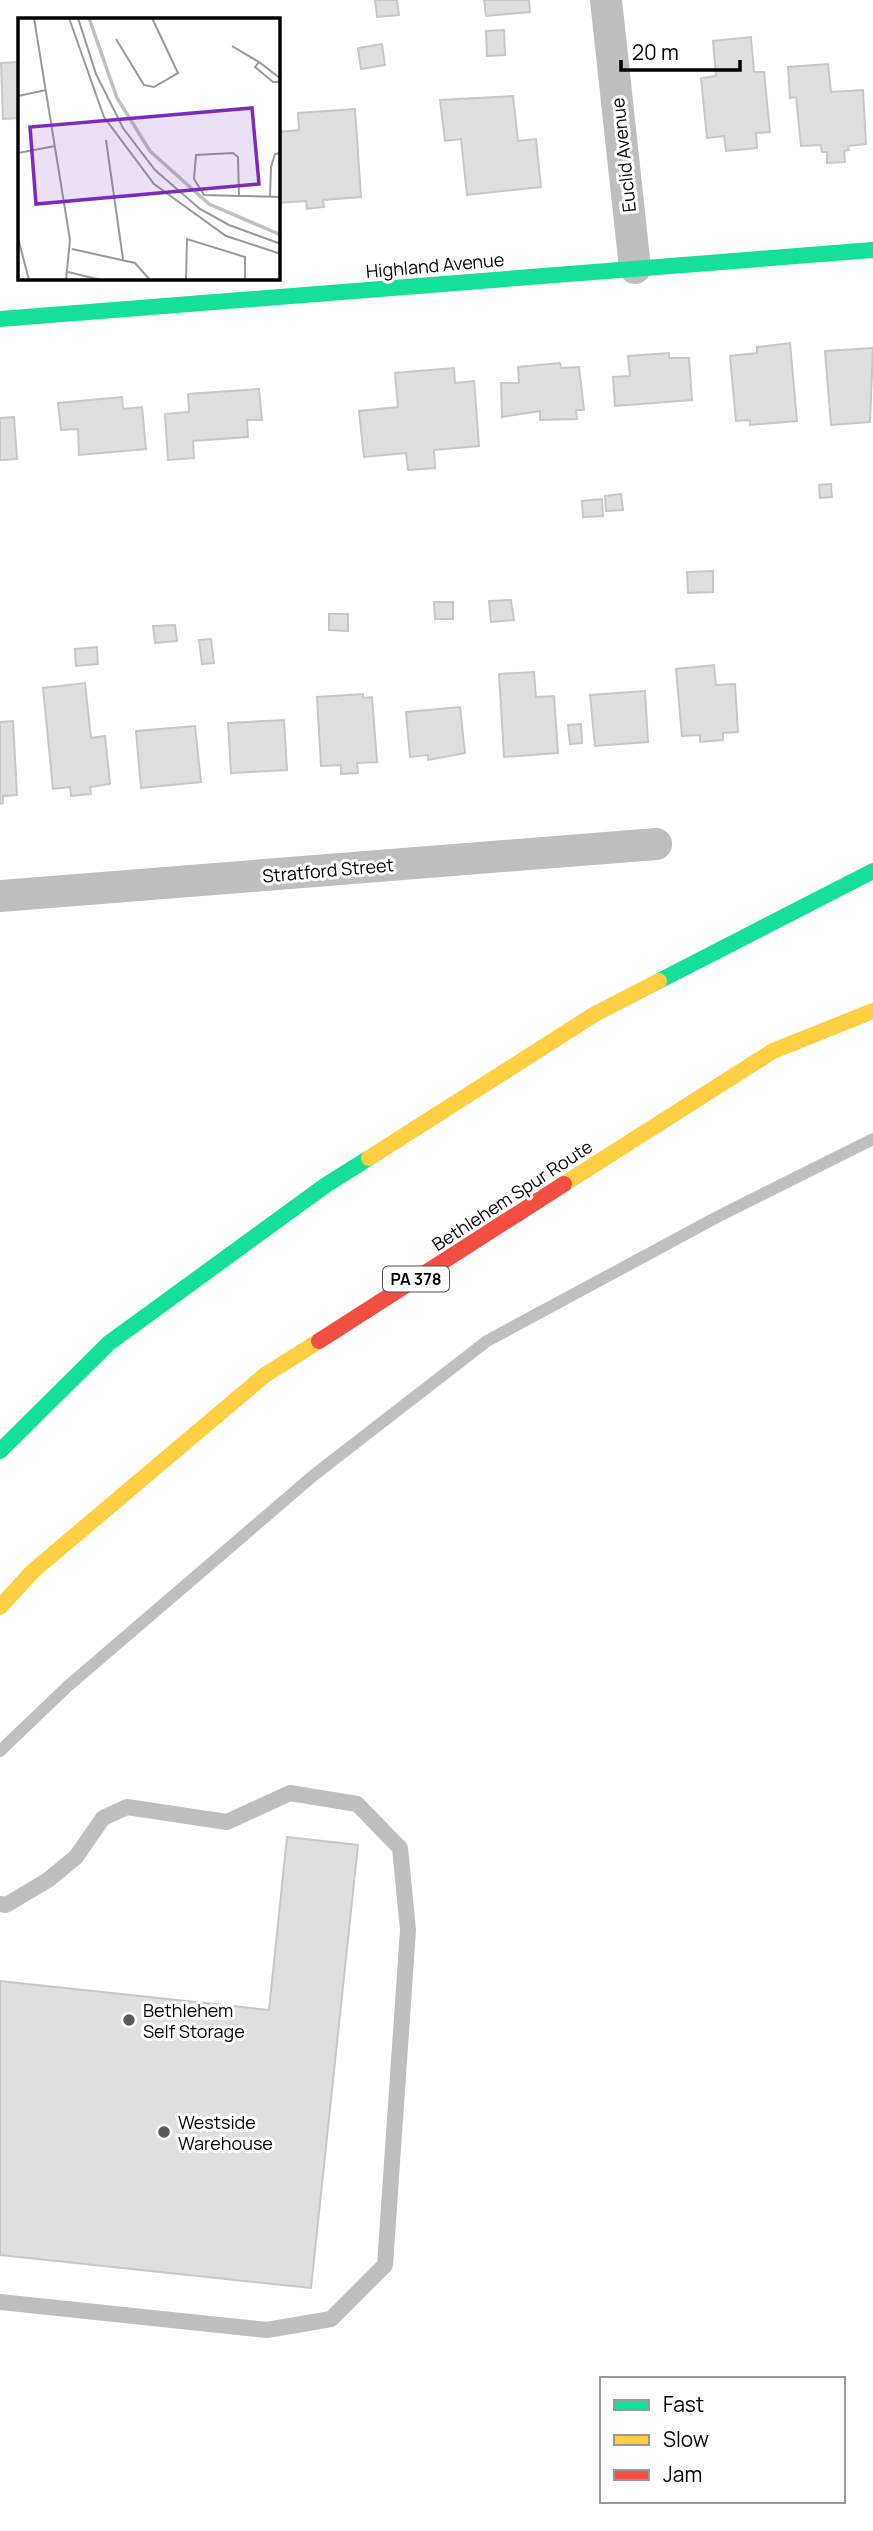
<svg xmlns="http://www.w3.org/2000/svg" width="873" height="2531" viewBox="0 0 873 2531" font-family="Manrope,sans-serif">
	<style>
		.lines { fill: none; stroke-linecap: round; stroke-linejoin: round }
		.stream { stroke: #bfbfbf; stroke-width: 12 }
		.building { fill: #dfdfdf; stroke: #c7c7c7; stroke-width: 2 }
		.lane { stroke: #bebebe; stroke-width: 16 }
		.street { stroke: #bebebe; stroke-width: 32 }
		.fast { stroke: #16e098; stroke-width: 16 }
		.slow { stroke: #ffcf43; stroke-width: 16 }
		.jam { stroke: #f24e42; stroke-width: 16 }
		.poi-dot { fill: #595959; stroke: #fff; stroke-width: 2.5 }
		.labels { text-anchor: middle; dominant-baseline: central; stroke-width: 6; stroke-linejoin: round; paint-order: stroke }
		.shield { fill: #fff; stroke: #4c4c4c; stroke-width: 2 }
		.shield-label { font-size: 16px; font-weight: bold; fill: #000 }
		.street-label { font-size: 18px; fill: #000; stroke: #fff }
		.poi-label { font-size: 18px; fill: #000; stroke: #fff; text-anchor: start }
		.inset-river { fill: none; stroke: #bfbfbf; stroke-width: 3.5 }
		.inset-road { fill: none; stroke: #999; stroke-width: 2 }
		.view { fill: #7b2cbf; fill-opacity: 0.15; stroke: #7b2cbf; stroke-width: 3.5 }
		.inset-edge { fill: none; stroke: #000; stroke-width: 3.5 }
	</style>
	<rect width="100%" height="100%" fill="#fff"/>
	<g class="lines">
		<path class="stream" d="M0 1751 68 1686 314 1475 487 1341 719 1216 873 1139"/>
	</g>
	<path class="building" d="M375 0H397L399 15 377 17Z
		M484 0H529L530 12 486 16Z
		M504 30 505 55 487 56 486 31Z
		M751 37 754 72H764L770 132 756 133 757 148 726 151 724 136 707 138 701 78 716 76 713 41Z
		M382 44 385 65 361 69 358 48Z
		M19 62V118L3 119 1 63Z
		M828 64 831 92 863 90 866 144 848 146 849 150 844 151 845 162 827 163V152H822L821 145 801 146 796 97 790 98 788 67Z
		M513 96 518 141 536 139 541 187 467 195 461 139 445 141 440 100Z
		M355 109 361 197 323 200 324 207 307 209 306 201 278 203V132L299 130 298 113Z
		M790 343 797 421 750 425V420L736 421 730 356 757 353V347Z
		M873 348 870 422 831 425 825 351Z
		M669 353V358H689L692 400 615 406 613 377 630 376 628 356Z
		M560 363 561 368 579 367 584 410H576L577 419 540 420V411L502 417 501 383H519L518 367Z
		M454 368 455 383 474 381 479 446 434 450 435 468 408 470 406 453 364 457 359 411 398 407 395 373Z
		M259 389 262 420H247L248 437 193 441 194 458 168 460 165 414 189 412 188 394Z
		M122 397 123 409 142 407 146 449 79 455 78 429 61 430 58 403Z
		M14 417 17 459 0 460V418Z
		M831 484 832 497 820 498 819 485Z
		M621 494 623 510 606 511 605 496Z
		M602 499 603 516 583 517 582 501Z
		M713 571V592L688 593 687 572Z
		M511 600 514 620 491 622 489 601Z
		M434 602H453V619H435Z
		M329 614H348V631L329 630Z
		M175 625 177 641 155 643 153 626Z
		M211 639 214 663 202 664 199 640Z
		M97 647 98 664 76 666 75 649Z
		M714 665 716 685 735 684 738 732 723 733V740L700 742V735L682 736 676 669Z
		M534 672 536 697 554 696 558 753 504 757 499 674Z
		M85 683 91 738 105 736 110 784 90 787 91 794 71 796 70 787 53 789 43 688Z
		M645 691 648 742 595 746 590 695Z
		M363 694V698L372 697 377 762 357 763 358 773 341 774V765L321 766 317 697Z
		M460 707 465 753 428 760V755L410 757 406 712Z
		M284 720 287 770 231 773 228 723Z
		M13 721 17 795 3 796V803L0 804V722Z
		M581 724 582 743 570 744 568 725Z
		M195 726 201 782 141 788 136 731Z
		M287 1837 358 1845 311 2288 0 2255V1981L269 2010Z"/>
	<g class="lines">
		<path class="lane" d="M0 1904 6 1905 48 1880 76 1857 103 1818 127 1807 227 1822 290 1793 357 1804 400 1848 408 1930 385 2265 331 2319 267 2330 0 2302"/>
		<path class="street" d="M606 0 635 268
			M0 896 656 844"/>
		<path class="fast" d="M0 319 873 250
			M659 981 873 871
			M0 1451 109 1343 326 1185 369 1158"/>
		<path class="slow" d="M369 1158 595 1014 659 981
			M564 1184 773 1051 873 1011
			M0 1607 33 1571 265 1375 319 1341"/>
		<path class="jam" d="M319 1341 564 1184"/>
	</g>
	<g class="poi-dot">
		<circle cx="129" cy="2020" r="7"/>
		<circle cx="164" cy="2132" r="7"/>
	</g>
	<g class="labels">
		<rect class="shield" x="383" y="1266.5" width="66" height="25" rx="5"/>
		<g class="shield-label">
			<text x="416" y="1279">PA 378</text>
		</g>
		<g class="street-label">
			<text transform="translate(623 155) rotate(-96)">Euclid Avenue</text>
			<text transform="translate(435 265) rotate(-5)">Highland Avenue</text>
			<text transform="translate(328 870) rotate(-5)">Stratford Street</text>
			<text transform="translate(512 1195) rotate(-33)">Bethlehem Spur Route</text>
		</g>
		<g class="poi-label">
			<text x="143" y="2010">Bethlehem<tspan x="143" dy="21">Self Storage</tspan></text>
			<text x="178" y="2122">Westside<tspan x="178" dy="21">Warehouse</tspan></text>
		</g>
	</g>
	<g transform="translate(18 18)">
		<rect width="262" height="262" fill="#fff"/>
		<path class="inset-river" d="M71 0 99 80 132 133 191 186 263 217"/>
		<path class="inset-road" d="M16 0 52 222 48 262M51 0 86 99 136 166 208 218 263 236M60 0 78 56 105 110 137 152 182 191 211 207 263 226M98 21 126 67 136 69 160 55 134 0M214 28 241 44M263 61 241 44 237 49 255 64H263M0 78 28 72M88 122 105 241M0 135 37 128M221 178 220 139 215 135 178 137 176 161 186 177 221 178H229L263 179M252 179 253 149 257 136 263 135M0 220 11 262M54 231 117 245 132 262M50 254 83 262M168 262 169 221 227 239V262"/>
		<path class="view" d="M234 90 241 166 18 186 12 109Z"/>
		<rect width="262" height="262" class="inset-edge"/>
	</g>
	<rect x="600" y="2377" width="245" height="126" fill="#ffffff" stroke="#999999" stroke-width="2"/>
	<rect x="614" y="2400" width="35" height="10" fill="#16e098" stroke="#999999" stroke-width="2"/>
	<text x="663" y="2412" font-size="21" fill="#000000">Fast</text>
	<rect x="614" y="2435" width="35" height="10" fill="#ffcf43" stroke="#999999" stroke-width="2"/>
	<text x="663" y="2447" font-size="21" fill="#000000">Slow</text>
	<rect x="614" y="2470" width="35" height="10" fill="#f24e42" stroke="#999999" stroke-width="2"/>
	<text x="663" y="2482" font-size="21" fill="#000000">Jam</text>
	<path d="M621 60v10h119v-10" fill="none" stroke="#000000" stroke-width="3.5"/>
	<text x="632" y="60" font-size="21" fill="#000000" stroke="#ffffff" stroke-width="5" paint-order="stroke">20 m</text>
</svg>
